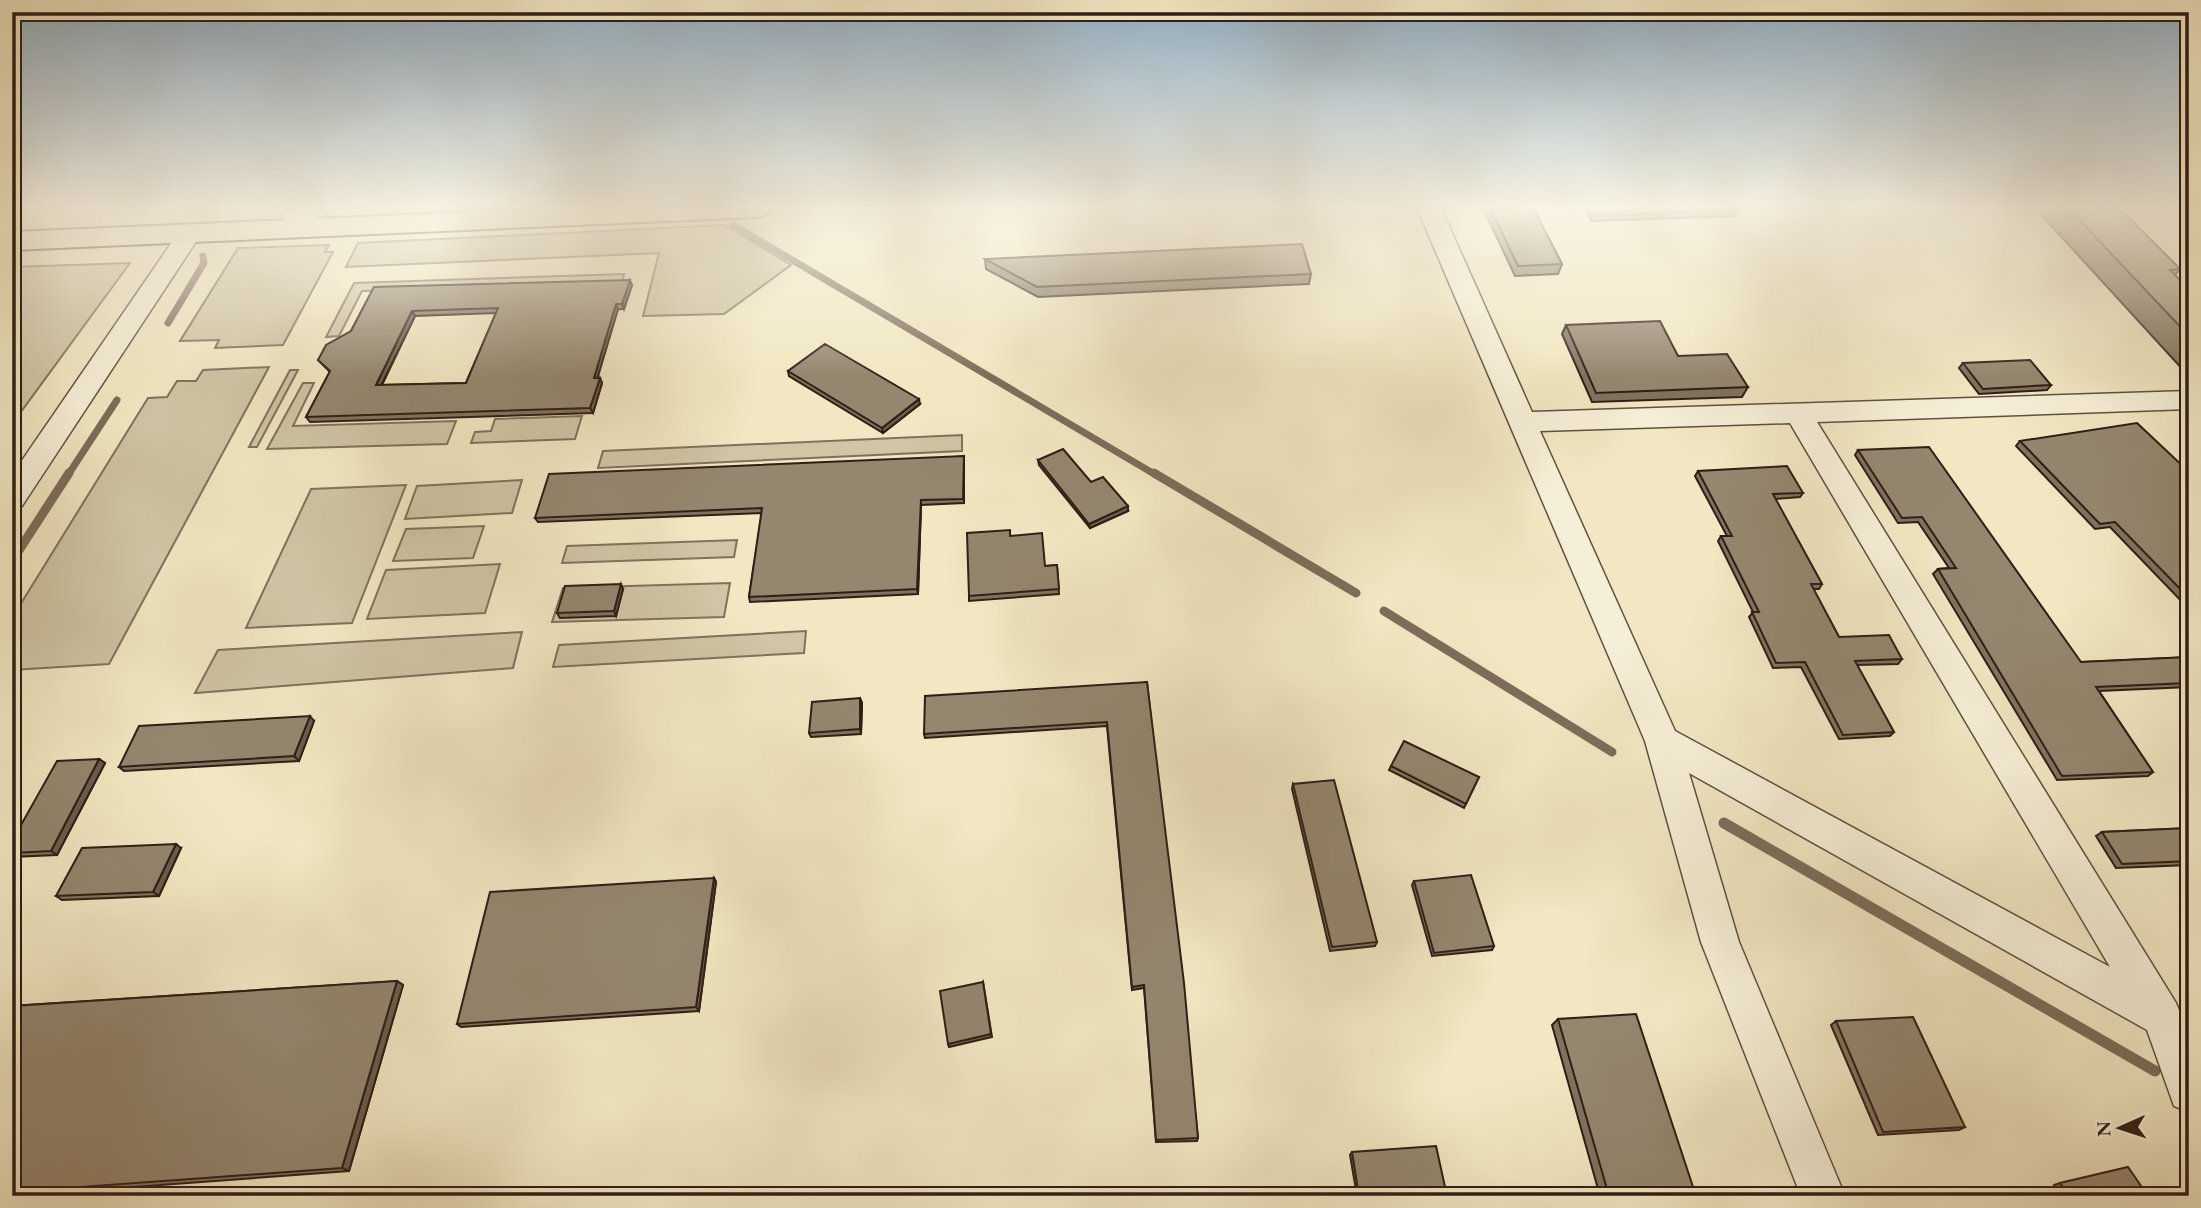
<svg xmlns="http://www.w3.org/2000/svg" width="2201" height="1208" viewBox="0 0 2201 1208" font-family="'EB Garamond',serif">
	<style>
		.green { fill: #d0c5a5; stroke: #80715e; stroke-width: 2 }
		.lines { fill: none; stroke-linecap: round; stroke-linejoin: round }
		.stream-far2 { stroke: #7c6d5a; stroke-width: 7 }
		.stream-far1 { stroke: #7c6d5a; stroke-width: 9 }
		.stream { stroke: #7c6d5a; stroke-width: 11 }
		.minor-casing { stroke: #605041; stroke-width: 3 }
		.major-casing { stroke: #301d16; stroke-width: 4 }
		.minor { fill: #f6efd7; fill-rule: evenodd }
		.major { fill: #f1e7c2; fill-rule: evenodd }
		.wall { fill: #7f735f; stroke: #301d16; stroke-width: 2; fill-rule: evenodd }
		.shaded-wall { fill: #685e4e; stroke: #301d16; stroke-width: 2 }
		.building { fill: #94866f; stroke: #301d16; stroke-width: 2; fill-rule: evenodd }
	</style>
	<rect width="100%" height="100%" fill="#f1e7c2"/>
	<filter id="stains"><feTurbulence type="fractalNoise" baseFrequency=".00286" numOctaves="4"/><feColorMatrix values="0 0 0 0 .2 0 0 0 0 .09 0 0 0 0 .02 0 0 0 .5 -.17"/></filter>
	<radialGradient id="worn" r=".72"><stop offset=".6" stop-color="#630" stop-opacity="0"/><stop offset="1" stop-color="#630" stop-opacity=".3"/></radialGradient>
	<path class="green" d="M725 225 791 265 724 314 643 316 659 253 346 267 358 243Z
		M329 245 325 252H333L283 345 215 348 219 340 180 341 238 248Z
		M130 263 23 409 12 421V267Z
		M624 274 622 283 362 291 339 336 326 337 354 283Z
		M269 367 109 664 12 670V618L148 398 167 397 177 381H196L203 370Z
		M290 370H298L257 447H249Z
		M303 383H314L293 426 456 421 447 444 267 449Z
		M582 416 575 439 471 443 475 432 491 431 495 419Z
		M962 435V451L598 468 603 451Z
		M522 480 512 513 405 519 417 486Z
		M406 485 352 623 246 628 311 489Z
		M484 526 473 558 393 561 406 529Z
		M737 540 734 557 562 563 567 546Z
		M500 564 485 613 367 619 386 570Z
		M730 583 724 617 552 622 563 588Z
		M806 631 804 653 553 667 559 645Z
		M522 632 513 668 195 693 218 650Z"/>
	<g class="lines">
		<path class="stream-far2" d="M733 225 1156 475
			M168 323 204 263 203 256
			M68 475 117 400"/>
		<path class="stream-far1" d="M1154 473 1356 593
			M12 561 69 473
			M1384 611 1612 752"/>
		<path class="stream" d="M1724 823 2155 1071"/>
		<defs>
			<path id="minor" d="M298 208H333C324 219 299 225 286 222L282 217 286 212Z
				M1417 208H1441L1532 412 2189 391V409L1817 422 2176 1003 2189 1035V1112L2174 1106 2147 1030 1689 773 1739 942 1845 1196H1801L1701 942 1645 741ZM1790 423 2110 967 1675 731 1540 431Z
				M189 227 197 229 201 234 22 506 12 509V475L181 229Z"/>
			<path id="major" d="M567 208H771L767 214 757 217 12 250V232Z"/>
		</defs>
		<use href="#minor" class="minor-casing"/>
		<use href="#major" class="major-casing"/>
		<use href="#minor" class="minor"/>
		<use href="#major" class="major"/>
	</g>
	<path class="wall" d="M1483 208H1533L1562 264 1558 274 1515 276Z
		M1584 208H1735L1737 211 1734 216 1591 221Z
		M2035 208H2119L2180 269 2175 275 2189 289V372H2185Z
		M985 259 1311 274 1309 284 1038 297 986 269Z
		M632 285 624 309H618L597 378H600L602 383 593 413 310 422 306 417 330 372 318 360 351 331 374 287ZM496 313 466 383 382 385 415 316Z
		M1566 325 1678 356 1748 387 1742 397 1592 402 1562 334Z
		M1963 363 2051 385 2047 390 1979 394 1959 368Z
		M788 371 920 404 883 433 789 376Z
		M2020 441 2189 472V609L2110 527 2095 529 2016 446Z
		M1858 450 2081 662 2189 657V687L2099 691 2153 772 2148 776 2057 780 1933 574 1938 569 1949 568 1918 522 1898 523 1855 455Z
		M964 456V503L921 505 918 594 750 602 749 597 762 513 538 522 535 518Z
		M1038 460 1128 511 1090 528 1039 465Z
		M1698 471 1803 493 1800 497 1775 499 1822 584 1819 589H1813L1839 637 1902 659 1898 664 1857 665 1894 732 1890 736 1839 739 1801 667 1773 668 1749 617 1753 612 1718 541 1721 536H1727L1695 476Z
		M1010 535 1045 566 1057 565 1059 594 969 601V596Z
		M623 589 616 616 560 618 557 613Z
		M1147 682 1198 1138 1197 1141 1156 1142 1144 988 1132 990 1107 726 925 738 924 734Z
		M860 698 862 703 861 734 811 737 809 733Z
		M314 721 299 761 124 771 119 767Z
		M99 759 105 763 57 855 12 857V841Z
		M1391 766 1479 777 1464 808 1389 770Z
		M1293 784 1377 942 1375 946 1330 951 1292 789Z
		M2189 828V865L2116 868 2096 836 2102 832Z
		M181 848 159 896 62 900 56 896Z
		M714 878 716 882 699 1011 461 1027 457 1024Z
		M1414 881 1494 946 1492 950 1432 956 1412 885Z
		M397 981 403 985 349 1171 12 1196V1006Z
		M1558 1019 1696 1196H1600L1552 1025Z
		M1836 1021 1965 1127 1959 1130 1878 1135 1831 1025Z
		M1352 1152 1447 1196H1357L1350 1155Z
		M2060 1183 2148 1196H2060L2054 1185Z"/>
	<path class="shaded-wall" d="M630 280 632 285 624 309 622 304Z
		M616 304 618 309 596 383 594 378Z
		M412 311 415 316 379 390 376 385Z
		M600 378 602 383 593 413 590 408Z
		M919 399 920 404 883 433 882 428Z
		M921 500V505L918 594 917 589Z
		M1128 506V511L1090 528 1089 524Z
		M621 584 623 589 616 616 614 611Z
		M860 698 862 703 861 734 860 729Z
		M310 716 314 721 299 761 294 756Z
		M99 759 105 763 57 855 51 851Z
		M176 844 181 848 159 896 153 892Z
		M714 878 716 882 699 1011 696 1007Z
		M397 981 403 985 349 1171 342 1168Z
		M983 982 992 1037 949 1047 948 1044Z"/>
	<path class="building" d="M1490 208H1533L1562 264 1518 266Z
		M1589 208H1735L1737 211 1593 216Z
		M2068 208H2119L2180 269 2170 270 2189 289V336Z
		M1302 244 1311 274 1037 287 985 259Z
		M630 280 622 304H616L594 378H600L590 408 306 417 330 371 318 360 326 345 351 331 374 287ZM498 308 466 383 376 385 412 311Z
		M1660 321 1678 356 1727 354 1748 387 1596 393 1566 325Z
		M825 344 919 399 882 428 788 371Z
		M2030 360 2051 385 1983 389 1963 363Z
		M2137 423 2189 472V598L2115 522 2100 524 2020 441Z
		M1929 447 2081 662 2189 657V683L2096 687 2153 772 2062 776 1938 569 1956 568 1922 517 1902 518 1858 450Z
		M1063 449 1091 482 1103 477 1128 506 1089 524 1038 460Z
		M964 456 963 499 921 500 917 589 749 597 762 508 535 518 549 474Z
		M1787 466 1803 493 1773 494 1822 584H1811L1839 637 1889 635 1902 659 1855 661 1894 732 1843 735 1805 662 1776 663 1752 612H1759L1721 536H1732L1698 471Z
		M1010 530V536L1042 533 1045 566 1057 565 1059 589 969 596 967 533Z
		M621 584 614 611 557 613 565 586Z
		M1147 682 1184 983 1198 1138 1156 1140 1144 985 1132 987 1107 722 924 734 925 696Z
		M860 698V729L809 733 812 702Z
		M310 716 294 756 119 767 139 726Z
		M1404 741 1479 777 1466 804 1391 766Z
		M99 759 51 851 12 853V841L57 761Z
		M1334 780 1377 942 1332 947 1293 784Z
		M2189 828V861L2122 864 2102 832Z
		M176 844 153 892 56 896 82 848Z
		M1471 875 1494 946 1434 953 1414 881Z
		M714 878 696 1007 457 1024 490 892Z
		M397 981 342 1168 12 1192V1006Z
		M983 982 991 1034 948 1044 940 991Z
		M1636 1014 1696 1196H1609L1558 1019Z
		M1913 1017 1965 1127 1883 1132 1836 1021Z
		M1436 1146 1447 1196H1359L1352 1152Z
		M2128 1167 2148 1196H2069L2060 1183Z"/>
	<linearGradient id="sky" x2="0" y2="1"><stop stop-color="#91adc2"/><stop offset="0.55" stop-color="#f9f4e4"/><stop offset="1" stop-color="#f9f4e4" stop-opacity="0"/></linearGradient>
	<rect width="2201" height="377" fill="url(#sky)"/>
	<rect width="2201" height="1208" fill="none" stroke="#f1e7c2" stroke-width="42"/>
	<rect x="14" y="14" width="2173" height="1180" fill="none" stroke="#301d16" stroke-width="3.5"/>
	<rect x="21" y="21" width="2159" height="1166" fill="none" stroke="#301d16" stroke-width="2"/>
	<g transform="translate(2120 1128) rotate(267)" stroke="#f6efd7" stroke-width="5" paint-order="stroke">
	<path d="M0-5L12 26L0 18L-12 26Z" fill="#301d16"/>
	<text y="-10" font-size="19" font-weight="bold" text-anchor="middle" fill="#301d16">N</text>
	</g>
	<rect width="100%" height="100%" filter="url(#stains)"/>
	<rect width="100%" height="100%" fill="url(#worn)"/>
</svg>
